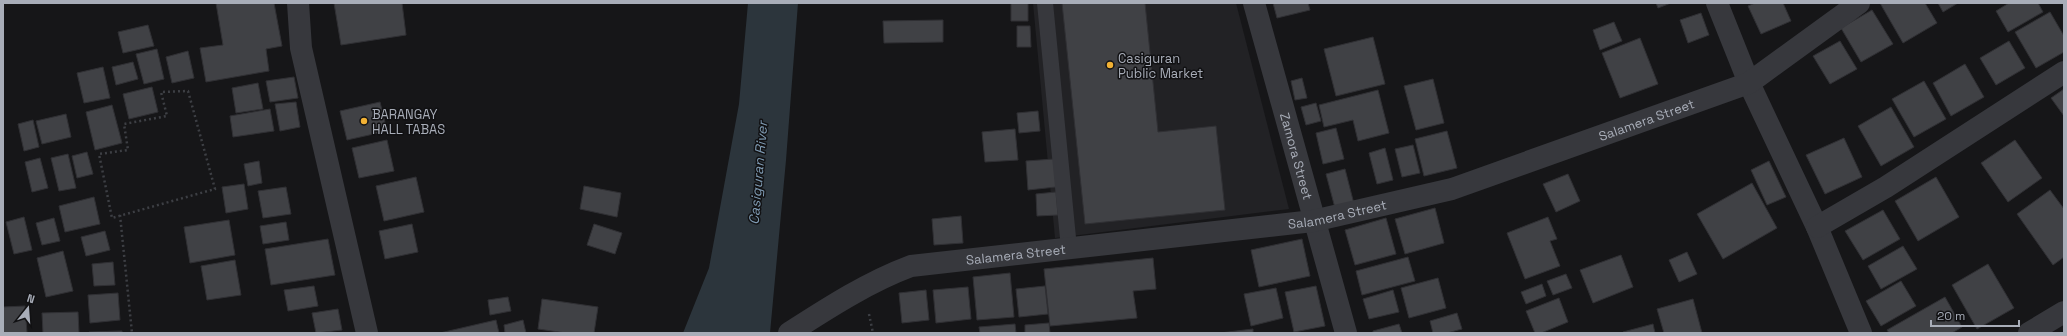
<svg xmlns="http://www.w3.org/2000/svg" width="2067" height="336" viewBox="0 0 2067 336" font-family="'Space Grotesk',sans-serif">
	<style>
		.built { fill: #222225 }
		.water { fill: #2c353c }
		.building { fill: #404145; stroke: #303034 }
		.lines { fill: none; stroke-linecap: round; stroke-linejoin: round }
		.path { stroke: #3d3f44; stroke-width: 2.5; stroke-dasharray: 2 3; stroke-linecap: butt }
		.lane { stroke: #37383d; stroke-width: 16 }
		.street { stroke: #37383d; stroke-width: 22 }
		.poi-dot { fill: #f2b134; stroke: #111113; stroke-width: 1.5 }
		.labels { text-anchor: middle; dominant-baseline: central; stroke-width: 3; stroke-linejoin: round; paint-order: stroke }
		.poi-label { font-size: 13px; fill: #a8adb8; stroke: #111113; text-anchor: start }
		.street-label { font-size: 13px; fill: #a8adb8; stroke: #111113 }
		.water-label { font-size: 14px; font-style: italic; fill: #7f9bb3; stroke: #111113 }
	</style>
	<rect width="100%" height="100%" fill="#161618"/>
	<path class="built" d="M1033 3H1236L1289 209 1055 238Z"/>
	<path class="water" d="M748 3H798L786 160 770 333H683L709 268 739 104Z"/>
	<path class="building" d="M216 3H274L282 46 266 49 269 71 206 82 200 48 223 45Z
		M334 3H402L406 35 341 45Z
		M1011 3H1028V21H1011Z
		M1062 3H1145L1158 132 1216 126 1225 210 1085 224Z
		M1273 3H1308L1310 10 1277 18Z
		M1656 3H1671L1658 8Z
		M1755 3H1783L1791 21 1761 34 1748 6Z
		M1880 3H1925L1937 23 1903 43Z
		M1938 3H1958L1943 12Z
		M2009 3H2038L2043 12 2008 32 1996 11Z
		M1872 10 1893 44 1861 62 1841 28Z
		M2050 12 2064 36V52L2036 68 2015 32Z
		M1701 13 1709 35 1688 43 1680 20Z
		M943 20V42L884 43 883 21Z
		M1614 22 1622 41 1600 50 1593 30Z
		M148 25 154 46 123 53 118 32Z
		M1017 26H1030L1031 47H1017Z
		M1373 37 1385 84 1336 96 1324 49Z
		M1640 38 1658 84 1620 98 1602 53Z
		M1840 41 1857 69 1830 84 1813 56Z
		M2009 41 2025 68 1996 85 1980 58Z
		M157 49 164 79 144 84 136 54Z
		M188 51 194 78 172 83 166 57Z
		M133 62 138 79 116 85 112 67Z
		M1965 64 1984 97 1951 116 1933 83Z
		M103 67 110 98 84 103 77 73Z
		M294 77 298 98 270 102 266 81Z
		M1302 78 1307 98 1295 100 1291 81Z
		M1433 79 1444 123 1416 130 1404 86Z
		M1924 81 1946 119 1914 137 1892 99Z
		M258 83 263 109 236 113 232 88Z
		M152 87 158 112 129 119 123 94Z
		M2064 89V116L2051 98Z
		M1378 90 1389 133 1358 141 1353 120 1324 127 1319 105Z
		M296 102 300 127 280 131 275 104Z
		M380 102 387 131 347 140 340 111Z
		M1316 103 1321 121 1306 125 1301 107Z
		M112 105 122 143 95 150 86 112Z
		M1891 107 1914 147 1881 166 1858 126Z
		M270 109 274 131 233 137 230 116Z
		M1038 111 1040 131 1019 133 1017 113Z
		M66 114 71 137 42 144 36 121Z
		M33 120 39 147 24 151 18 124Z
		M1336 128 1344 159 1323 164 1316 133Z
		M1015 129 1018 160 985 162 982 132Z
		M1447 131 1457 168 1424 176 1415 139Z
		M1844 138 1862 177 1825 194 1806 155Z
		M387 140 394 171 359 178 352 148Z
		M2015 140 2042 178 2008 202 1981 163Z
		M1413 145 1420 173 1402 177 1395 149Z
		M1385 148 1393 180 1377 184 1369 153Z
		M87 152 93 174 77 178 72 156Z
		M68 154 76 188 59 191 51 158Z
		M40 158 48 188 32 192 25 162Z
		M1054 159 1056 187 1028 190 1026 161Z
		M259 161 262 183 248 186 244 164Z
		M1769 161 1786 197 1767 205 1751 170Z
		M1345 169 1354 204 1335 208 1326 174Z
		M1568 174 1580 201 1556 212 1543 184Z
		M416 177 424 212 384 221 376 186Z
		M1936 177 1959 217 1918 241 1895 201Z
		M1752 183 1777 228 1723 259 1697 214Z
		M244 184 248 209 226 213 222 187Z
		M584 186 621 193 617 217 580 209Z
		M286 187 291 214 263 218 258 191Z
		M2050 190 2064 209V257L2053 265 2017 214Z
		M1056 192 1058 215 1037 216 1036 194Z
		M94 197 100 224 65 232 59 206Z
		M1435 208 1444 243 1405 254 1395 219Z
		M1883 210 1900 239 1863 260 1845 231Z
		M961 216 963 243 934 245 932 219Z
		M24 217 32 250 14 254 6 222Z
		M1548 217 1557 239 1550 241 1560 266 1525 279 1507 233Z
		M54 218 60 241 42 245 36 223Z
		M1386 218 1396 254 1355 265 1345 230Z
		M229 220 235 255 190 263 184 227Z
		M286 222 289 240 263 244 260 226Z
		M412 224 418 252 385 259 379 231Z
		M594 224 622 233 615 254 587 245Z
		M105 231 110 250 86 256 81 237Z
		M328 239 335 275 271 285 265 249Z
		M1302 239 1310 276 1259 287 1251 250Z
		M1903 246 1917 269 1881 289 1868 266Z
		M63 251 73 291 46 297 37 258Z
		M1687 252 1697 274 1679 282 1669 260Z
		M1621 255 1633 287 1593 303 1580 270Z
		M1408 257 1415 281 1362 295 1356 271Z
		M1153 258 1156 289 1133 291 1137 318 1050 326 1044 269Z
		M235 260 241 295 207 300 201 266Z
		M113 262 115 285 94 286 92 264Z
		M1988 264 2014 308 1977 329 1952 285Z
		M1010 273 1014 317 977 320 973 277Z
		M1566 274 1572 288 1553 295 1547 281Z
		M1438 278 1446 308 1409 318 1401 288Z
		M1901 281 1916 306 1881 326 1866 301Z
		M1542 284 1546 296 1526 304 1521 292Z
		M314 286 318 306 288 311 284 290Z
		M1045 286 1048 314 1019 317 1016 289Z
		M1316 286 1325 326 1294 332 1285 292Z
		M968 287 971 319 936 323 933 290Z
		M1276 288 1283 318 1251 326 1244 294Z
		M926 290 929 320 902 323 899 293Z
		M1393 290 1399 312 1369 319 1363 299Z
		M118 293 120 320 90 323 88 295Z
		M508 297 511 311 490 315 488 300Z
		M1945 297 1962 327 1952 333H1889L1887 330Z
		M1559 298 1568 322 1541 333H1535L1526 311Z
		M542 299 598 307 594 333H566L538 329Z
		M1693 299 1702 333H1664L1657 309Z
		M25 306 27 333H3V307Z
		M338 309 342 330 316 333 312 313Z
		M78 312 79 333H43L42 313Z
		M1457 313 1462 329 1447 333H1433L1430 321Z
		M496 320 499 333H440Z
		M523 320 526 333H505L504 325Z
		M1049 323 1050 333H1025V325Z
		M1015 324 1016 333H980L979 327Z
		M1399 324 1402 333H1373V331Z
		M1653 324 1655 333H1624L1623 332Z
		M1253 329V333H1220Z
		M122 331V333H89V332Z"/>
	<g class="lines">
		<path class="path" d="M188 91 215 189 112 218 99 154 128 150 124 124 167 116 161 92Z
			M120 215 132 333
			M869 314 873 333"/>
		<path class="lane" d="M1045 3 1069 248"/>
		<g class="street">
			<path d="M298 3 301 48 367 333"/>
			<path id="s1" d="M1254 3 1346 333"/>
			<path d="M1717 3 1749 83 1817 227 1861 333"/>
			<path d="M1817 227 1886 187 2064 72"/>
			<path id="s2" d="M789 333C828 308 868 282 911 266L1313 221 1452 189 1749 83 1859 3"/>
			<path d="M2029 333 2064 312"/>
		</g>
	</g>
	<g class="poi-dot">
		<circle cx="1110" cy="65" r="4"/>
		<circle cx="364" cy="121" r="4"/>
	</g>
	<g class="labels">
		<g class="poi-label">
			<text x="1118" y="58">Casiguran<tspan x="1118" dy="15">Public Market</tspan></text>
			<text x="372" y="114">BARANGAY<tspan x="372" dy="15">HALL TABAS</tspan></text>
		</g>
		<g class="street-label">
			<text stroke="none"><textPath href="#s2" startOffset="893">Salamera Street</textPath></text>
			<text stroke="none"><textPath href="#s1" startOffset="159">Zamora Street</textPath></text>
			<text stroke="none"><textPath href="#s2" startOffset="569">Salamera Street</textPath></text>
			<text stroke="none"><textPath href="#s2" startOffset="245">Salamera Street</textPath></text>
		</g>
		<g class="water-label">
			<text transform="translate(758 173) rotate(-85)">Casiguran River</text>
		</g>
	</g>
	<rect width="2067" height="336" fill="none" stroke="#a8adb8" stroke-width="8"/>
	<g transform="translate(28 308) rotate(17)" stroke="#111113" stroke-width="3" paint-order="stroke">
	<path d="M0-3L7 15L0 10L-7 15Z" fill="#a8adb8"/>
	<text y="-6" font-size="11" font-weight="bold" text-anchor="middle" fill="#a8adb8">N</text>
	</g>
	<path d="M1931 320v6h88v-6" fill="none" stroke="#a8adb8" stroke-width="2"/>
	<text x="1937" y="320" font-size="12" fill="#a8adb8" stroke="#111113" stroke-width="3" paint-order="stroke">20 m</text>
</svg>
